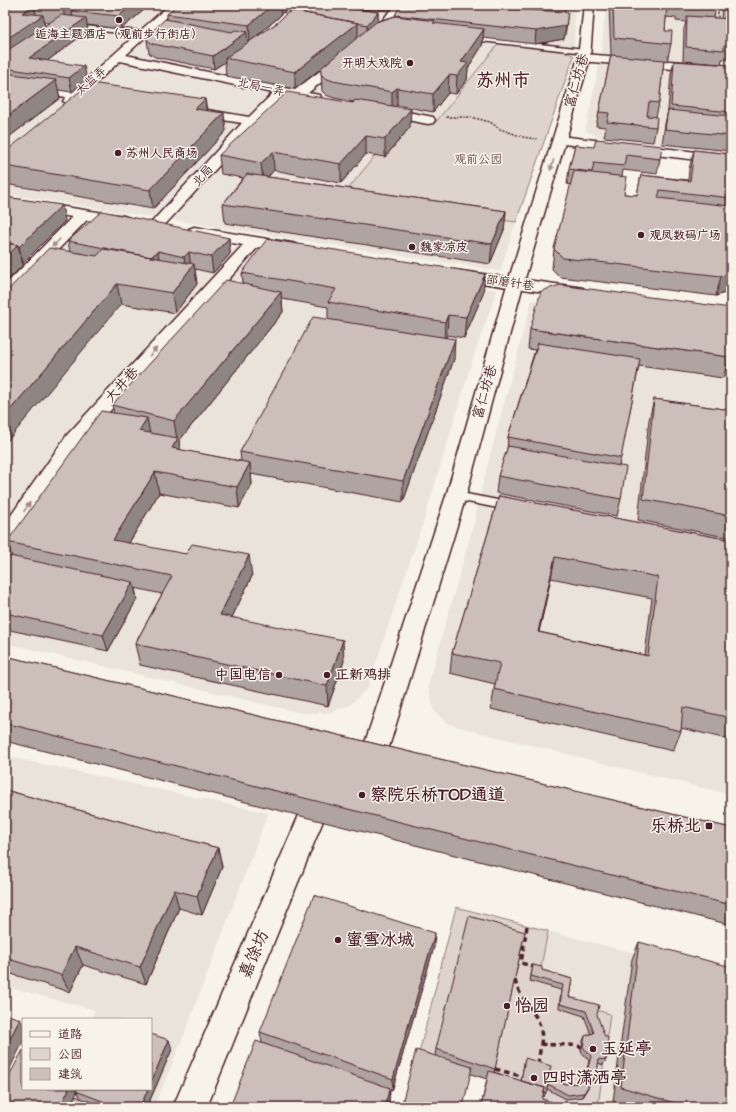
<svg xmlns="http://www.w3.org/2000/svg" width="736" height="1112" viewBox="0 0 736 1112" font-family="'Architects Daughter','LXGW WenKai TC',sans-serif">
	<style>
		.built { fill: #eae3da }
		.green { fill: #ded4cc; stroke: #947a7c }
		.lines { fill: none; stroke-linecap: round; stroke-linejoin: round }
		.lane-casing { stroke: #4a1f2b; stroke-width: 3 }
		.street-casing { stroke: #4a1f2b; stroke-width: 3 }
		.secondary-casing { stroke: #4a1f2b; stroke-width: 3 }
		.path-far1 { stroke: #4a1f2b; stroke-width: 1.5; stroke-dasharray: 2 1.5; stroke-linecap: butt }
		.path { stroke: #4a1f2b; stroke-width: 3.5; stroke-dasharray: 5.5 4; stroke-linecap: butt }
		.lane { fill: #f7f3e8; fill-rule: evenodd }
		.street { fill: #f7f3e8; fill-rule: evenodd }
		.secondary { fill: #f7f3e8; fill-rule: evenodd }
		.wall { fill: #afa49f; stroke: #4a1f2b; fill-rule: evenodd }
		.shaded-wall { fill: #8f8682; stroke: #4a1f2b }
		.building { fill: #ccbfb9; stroke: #4a1f2b; fill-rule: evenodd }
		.oneway { fill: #a0898a }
		.poi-dot { fill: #4a1f2b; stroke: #f7f3e8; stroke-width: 1.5 }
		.labels { text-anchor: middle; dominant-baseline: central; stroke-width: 3; stroke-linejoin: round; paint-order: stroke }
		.far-poi-label { font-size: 12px; font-weight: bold; fill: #4a1f2b; stroke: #f7f3e8; text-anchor: start }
		.far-street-label { font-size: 12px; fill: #4a1f2b; stroke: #f7f3e8 }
		.far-park-label { font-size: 12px; fill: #6f4c53; stroke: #f7f3e8 }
		.street-label { font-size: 14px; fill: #4a1f2b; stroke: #f7f3e8 }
		.poi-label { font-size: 14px; font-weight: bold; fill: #4a1f2b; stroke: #f7f3e8; text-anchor: end }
		.near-poi-label { font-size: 17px; font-weight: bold; fill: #4a1f2b; stroke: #f7f3e8; text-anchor: start }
		.near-street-label { font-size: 17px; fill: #4a1f2b; stroke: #f7f3e8 }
		.far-town-label { font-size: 18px; font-weight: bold; fill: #4a1f2b; stroke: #f7f3e8 }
	</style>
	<rect width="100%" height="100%" fill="#f7f3e8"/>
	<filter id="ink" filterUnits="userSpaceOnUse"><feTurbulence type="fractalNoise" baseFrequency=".025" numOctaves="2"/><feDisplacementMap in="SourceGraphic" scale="8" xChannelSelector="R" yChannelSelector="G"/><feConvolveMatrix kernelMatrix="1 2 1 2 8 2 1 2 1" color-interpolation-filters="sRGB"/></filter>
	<g filter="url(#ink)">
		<path class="built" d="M14 5H575L574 56 571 53 499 43 435 123 429 210 516 222 500 271 5 194V11Z
			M606 5H700L731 8V153L605 139 585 131 601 55Z
			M5 209 497 290 474 355 424 520 367 689 350 705 328 713H301L5 643Z
			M532 300 731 326V795L470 730 446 723 434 710 428 686 474 523 484 478Z
			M5 756 268 813 184 1035 154 1107H48L57 1089H151V1019H91L95 1010 7 987 5 991Z
			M548 931 731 978V1107H598L610 1014 568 1002 540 972Z"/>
		<path class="green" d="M499 43 564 50 574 56 516 222 428 210 349 188 405 118 435 123Z
			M456 907 548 931 540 972 570 984 568 1002 610 1014 598 1107H481L487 1079 418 1057Z"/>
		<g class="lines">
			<defs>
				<path id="lane" d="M70 25 143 31 146 33 143 35 68 28 67 27Z
					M466 36 585 49 588 51 585 53 464 39 463 38Z
					M456 492 513 503 517 504 519 507 517 510 513 511 452 499 450 496 452 493Z"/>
				<path id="street" d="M169 5H180L126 55 295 90 341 55H349L351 58 308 93 320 95 321 98 320 101 315 102 285 96 257 124 161 229H151L148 226 151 223 242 123 191 115 189 112 191 109 196 108 249 117 273 93 120 61 86 92 110 96 111 99 105 103 79 99 74 104 69 105 63 101 66 97 5 87V79L74 90Z
					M394 5H405C398 16 381 44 366 40L364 38 378 27Z
					M584 54 731 66V74L580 61 578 58 580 55Z
					M382 107 428 116 433 117 435 120 433 123 428 124 377 114 375 111 377 108Z
					M560 136 731 156V164L555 143 553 140 555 137Z
					M5 198 124 216 129 218 132 221 129 224 124 226 87 220 11 298 5 299V285L72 217 5 206Z
					M194 227 292 243 298 245 300 248 298 251 292 253 258 247 81 443 13 545 5 548V524L67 435 243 245 189 235 186 232 189 229Z
					M454 270 577 287 583 288 585 292 583 296 577 297 448 278 446 275 448 272Z"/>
				<path id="secondary" d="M584 5H594L590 58 523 285 466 496 381 773 377 781 368 784 359 781 355 773 446 496 507 285 578 58Z
					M318 789 328 793 331 801 207 1107H173L305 801 308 793Z"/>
			</defs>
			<use href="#lane" class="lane-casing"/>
			<use href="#street" class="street-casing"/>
			<use href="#secondary" class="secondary-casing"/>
			<path class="path-far1" d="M718 5V21
				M446 117H471L490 122 500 129 523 137 537 139"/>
			<path class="path" d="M527 926 521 963 535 967
				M515 980C519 999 537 1011 541 1030 543 1041 539 1053 538 1064
				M540 1044C554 1046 568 1043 582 1047
				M495 1069 521 1076"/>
			<use href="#lane" class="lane"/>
			<use href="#street" class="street"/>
			<use href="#secondary" class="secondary"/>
		</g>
		<path class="wall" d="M5 5H150L121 29 87 25 88 31 47 61 87 80 72 92 58 90 60 98 5 140ZM44 22 49 23 45 26Z
			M176 5H293L284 13 281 12V15L255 38 277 23 298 5H393L391 11 380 10 378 12V21L395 16 401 5H566L565 12 567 25 564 39 535 44 483 38 482 46 468 68 467 80 456 94 448 93 433 112 397 105 395 107 410 127 385 157 366 154 341 183 274 170 268 177 506 211 504 230 490 264 225 223 223 204 243 178 221 174 219 155 354 102 334 98 326 95 322 91 321 69 295 89 226 76 225 62 214 69 155 57 149 53 147 40 167 19V14Z
			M609 5H716L714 18 721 19 722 5H731V60L722 59 721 64 683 61 684 29 686 22 676 21V18L666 17 665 31 671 44 667 61 664 60 659 103 656 117V127L653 142 604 137 606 127 596 126 599 112 611 55Z
			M674 61 731 65V151L662 144 665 124 668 110 671 74Z
			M205 99 207 110 226 131 153 209 5 184V152Z
			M575 145 660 159 657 174 623 170 622 177 624 194 637 195 641 175 688 180 689 169 694 150 731 154V279L728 292 716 296 560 277 552 269 554 249 571 185 567 184 569 169Z
			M5 197 65 221 23 263V265L5 283Z
			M229 238 230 254 213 273 195 269 197 284 175 313 121 304 70 252 68 241Z
			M242 273 483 294 464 338 447 335 446 337 454 359 403 502 251 474 252 484 239 508 159 493 129 543 252 576 232 617 344 661 328 706 140 665 135 644 162 594 135 588 137 599 108 651 5 629V564L12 557 7 542 114 413 112 405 243 283ZM282 299 328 307V320L240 452 241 461 180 450 179 441 283 312Z
			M530 329 729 357 723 378 639 366 619 466 621 499 617 516 496 493 498 476 507 450 508 437 535 350 528 349Z
			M654 399 731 410V538L638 520 649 420Z
			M499 496 731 540V740L681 728V731L673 751 491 709 495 684 450 673 452 653ZM551 578 652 598 645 655 539 632Z
			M5 656 731 828V925L5 741Z
			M5 790 218 848 222 867 202 915 179 908 146 984 83 965 70 992 5 972Z
			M525 932 494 1072 521 1081 525 1058 549 1076 565 1084 579 1083 587 1069 589 1061 581 1051 583 1041 585 1036 591 1034 584 1016 559 1008 561 990 530 981 533 965 542 970 572 979 569 997 597 1015 606 1060 603 1065 598 1063 597 1072 595 1076 582 1097 566 1099 547 1089 544 1097 543 1096 542 1099 481 1107 487 1079 471 1074 435 1056 436 1049Z
			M639 942 731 1107H631L613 1101 632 959Z
			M434 947 392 1091 390 1090 389 1103 262 1043 260 1032Z
			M172 1049 147 1107H70L81 1098 77 1092 5 1107Z"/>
		<path class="shaded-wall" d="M34 5 37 19 43 15 46 32 5 60V40L22 13Z
			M68 5H92L72 11 73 19 66 24 63 8Z
			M132 5H150L121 29 119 16Z
			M273 5H280L281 15 250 42 249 25Z
			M284 5H293L284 13Z
			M374 5H380V10L378 12V25L367 38V25L370 22V10Z
			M391 5H393L391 11Z
			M568 12 564 39 535 44 536 31Z
			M86 18 88 31 32 72 29 58Z
			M358 23V39L295 89V72Z
			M484 29 482 46 468 68 467 80 456 94 457 76 461 62Z
			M247 32 248 45 225 58V62L214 69 213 56Z
			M84 66 87 80 72 92 69 78Z
			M449 75 448 93 433 112V94Z
			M56 80 60 98 5 140V118Z
			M397 88V105L392 110V92Z
			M205 99 207 117 195 109Z
			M411 109 410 127 385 157V139Z
			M224 113 226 131 153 209 150 190Z
			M366 136V154L341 183V164Z
			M273 152 274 170 263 182 261 163Z
			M62 205 65 221 23 263 19 247Z
			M506 211 504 230 490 264 492 244Z
			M229 238 230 254 213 273 211 257Z
			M18 245 23 265 5 283V258Z
			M158 251 160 267 151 257Z
			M189 252 191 268 187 273 184 257Z
			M194 264 197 284 175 313 172 293Z
			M731 273V279L728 292 716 296 721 276Z
			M485 274 483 294 464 338 466 317Z
			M117 284 121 304 5 444V416Z
			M281 292 283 312 179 441 182 459 172 448 177 440 174 421Z
			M448 315 447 335 444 343 445 322Z
			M455 339 454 359 403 502V481Z
			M147 418 151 439 139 431Z
			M250 463 252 484 239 508 237 487Z
			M155 472 159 493 118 561 113 540Z
			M249 555 252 576 223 636 220 615Z
			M555 557 551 578 534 653 538 632Z
			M133 582 137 599 108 651 103 635Z
			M343 640 344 661 328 706 327 686Z
			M218 848 222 867 202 915 197 896Z
			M174 890 179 908 146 984 140 967Z
			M435 933 434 947 392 1091 393 1079Z
			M75 947 83 965 70 992 61 975Z
			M20 1019 23 1024V1042L5 1078V1048Z
			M169 1040 172 1049 147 1107H140L148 1089H151V1082Z
			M597 1072 595 1076 582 1097 584 1093Z
			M390 1088 389 1103 388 1107H384Z
			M69 1089H78L76 1091 77 1092 70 1107H60Z"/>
		<path class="building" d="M5 5H68L63 8 34 5 22 13 43 15 5 40Z
			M80 5H132L119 16 72 11Z
			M176 5H273L249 25 167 14Z
			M298 5H323L378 12 367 25 357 23H358L294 11 289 12Z
			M325 5H374L370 10Z
			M401 5H428L568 12 566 26 536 31 395 15Z
			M613 5H667L665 31H672L671 44 614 38Z
			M685 5H716V7Z
			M725 5H731V12L725 11Z
			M294 11 358 23 295 72 225 58 277 23 287 13Z
			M61 15 86 18 29 58 84 66 69 78 5 68V52Z
			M396 16 435 21 433 23 484 29 461 62 468 63 457 76 449 75 433 94 397 88 392 92 333 81 325 78 321 74V68L376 22Z
			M687 16 731 19V46L724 45V50L686 47Z
			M165 19 232 32 235 30 247 32 213 56 153 44 147 40V37Z
			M611 55 664 60 659 103 649 102 647 116 657 117 656 127 607 122 609 113 599 112Z
			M674 61 731 65V112L671 106Z
			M5 73 56 80 5 118Z
			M90 83 205 99 195 109 224 113 150 190 5 166V152Z
			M287 92 353 103 355 100 411 109 385 139 366 136 341 164 273 152 261 163 219 155Z
			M668 110 731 116V136L665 129Z
			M596 139 662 146 660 159 626 155 624 166 594 163 592 172 569 169 575 145 594 147Z
			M694 150 731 154V198L660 190 658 198 731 206V273L721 276 563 258 554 249 574 171 627 177 624 194 637 195 641 175 690 181Z
			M247 174 506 211 492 244 223 204Z
			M5 197 62 205 19 247 18 245 5 243Z
			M102 211 229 238 211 257 189 252 184 257 158 251 151 257 68 241Z
			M267 239 485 274 466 317 448 315 445 322 328 302 336 289 242 273Z
			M5 243 18 245 5 258Z
			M49 248 97 256 103 249 194 264 172 293 117 284 5 416V293Z
			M226 280 281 292 174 421 112 405Z
			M560 285 731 308 729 357 530 329 541 291Z
			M313 317 455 339 403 481 240 452Z
			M538 343 640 359 621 458 508 437Z
			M654 399 731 410V516L643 499Z
			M101 411 147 418 139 431 178 438 172 448 250 463 237 487 155 472 113 540 186 554 192 544 249 555 220 615 343 640 327 686 135 644 172 576 7 542Z
			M508 446 626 467 621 499 498 476Z
			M499 496 731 540V718L683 707 681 731 494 689 500 663 452 653ZM555 557 658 577 648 656 538 632Z
			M10 556 133 582 103 635 5 613V564Z
			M5 656 731 828V905L5 723Z
			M5 790 218 848 197 896 174 890 140 967 75 947 61 975 5 958Z
			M314 895 435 933 393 1079 260 1032Z
			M469 916 525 932 495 1069 436 1049Z
			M639 942 731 967V1107H688L621 1087Z
			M533 965 542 967V970L572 979 569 997 599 1005 597 1015 605 1037H608L606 1060 599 1059 597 1072 584 1093 568 1095 548 1084 546 1093 544 1092 545 1088 521 1081 525 1058 551 1066 549 1076 565 1084 579 1083 588 1068 591 1056 583 1047 585 1036 594 1033 586 1011 560 1004 563 985 531 976Z
			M5 1014 20 1019 5 1048Z
			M151 1034 169 1040 151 1082Z
			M256 1041 390 1088 384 1107H230Z
			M23 1050V1089H69L60 1107H5V1083Z
			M416 1050 472 1067 463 1107H401Z
			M489 1071 545 1088 542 1099 569 1107H481Z
			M77 1089H148L140 1107H118L76 1091Z
			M75 1096 104 1107H70Z
			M589 1106 593 1107H582Z"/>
		<defs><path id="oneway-solid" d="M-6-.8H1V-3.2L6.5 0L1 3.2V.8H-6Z"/></defs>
		<g class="oneway">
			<use href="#oneway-solid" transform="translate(552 165) rotate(107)"/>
			<use href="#oneway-solid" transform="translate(56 243) rotate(135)"/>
			<use href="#oneway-solid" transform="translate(153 352) rotate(-48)"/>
			<use href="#oneway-solid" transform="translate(27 507) rotate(-56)"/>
		</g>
	</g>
	<g class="poi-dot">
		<circle cx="119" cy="20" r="4"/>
		<circle cx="410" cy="63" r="4"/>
		<circle cx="118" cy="153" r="4"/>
		<circle cx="641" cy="235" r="4"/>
		<circle cx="412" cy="247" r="4"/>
		<circle cx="279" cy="675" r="4"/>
		<circle cx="327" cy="675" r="4"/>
		<circle cx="362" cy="795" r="4"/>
		<rect x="705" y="822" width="8" height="8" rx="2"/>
		<circle cx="338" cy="940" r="4"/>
		<circle cx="507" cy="1006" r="4"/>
		<circle cx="593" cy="1049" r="4"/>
		<circle cx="534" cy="1078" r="4"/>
	</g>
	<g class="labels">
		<g class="far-poi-label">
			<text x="119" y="34" text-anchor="middle">逅海主题酒店（观前步行街店）</text>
			<text x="402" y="63" text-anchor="end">开明大戏院</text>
			<text x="126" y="153">苏州人民商场</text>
			<text x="649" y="235">观凤数码广场</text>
			<text x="420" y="247">魏家凉皮</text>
		</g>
		<g class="far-street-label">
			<text transform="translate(91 81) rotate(-42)">太监弄</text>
			<text transform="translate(261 87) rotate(12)">北局一弄</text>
			<text transform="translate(203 176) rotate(-48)">北局</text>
			<text transform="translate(510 283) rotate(8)">邵磨针巷</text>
		</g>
		<g class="far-park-label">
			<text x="478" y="159">观前公园</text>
		</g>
		<g class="street-label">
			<text transform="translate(577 81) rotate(-75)">富仁坊巷</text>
			<text transform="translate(122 385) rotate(-48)">大井巷</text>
			<text transform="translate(485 392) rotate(-74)">富仁坊巷</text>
		</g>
		<g class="poi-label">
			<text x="271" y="675">中国电信</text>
			<text x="335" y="675" text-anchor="start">正新鸡排</text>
		</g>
		<g class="near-poi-label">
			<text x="370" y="795">察院乐桥TOD通道</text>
			<text x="701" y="826" text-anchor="end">乐桥北</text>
			<text x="346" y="940">蜜雪冰城</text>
			<text x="515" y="1006">怡园</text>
			<text x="601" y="1049">玉延亭</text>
			<text x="542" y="1078">四时潇洒亭</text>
		</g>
		<g class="near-street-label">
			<text transform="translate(254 954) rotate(-67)">嘉馀坊</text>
		</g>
		<g class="far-town-label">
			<text x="503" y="80">苏州市</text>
		</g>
	</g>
	<rect width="736" height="1112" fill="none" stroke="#f7f3e8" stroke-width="20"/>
	<rect x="10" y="10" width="716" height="1092" fill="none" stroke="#4a1f2b" stroke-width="1.5" filter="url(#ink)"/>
	<rect x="22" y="1018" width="130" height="72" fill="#f7f3e8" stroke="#b29e9c"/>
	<rect x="30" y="1031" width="20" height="6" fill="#f7f3e8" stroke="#b29e9c"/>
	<text x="58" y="1038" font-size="12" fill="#4a1f2b">道路</text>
	<rect x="30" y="1048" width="20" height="12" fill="#ded4cc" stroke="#b29e9c"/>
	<text x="58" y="1058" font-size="12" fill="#4a1f2b">公园</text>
	<rect x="30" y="1068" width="20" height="12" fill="#ccbfb9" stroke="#b29e9c"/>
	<text x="58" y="1078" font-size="12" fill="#4a1f2b">建筑</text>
</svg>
